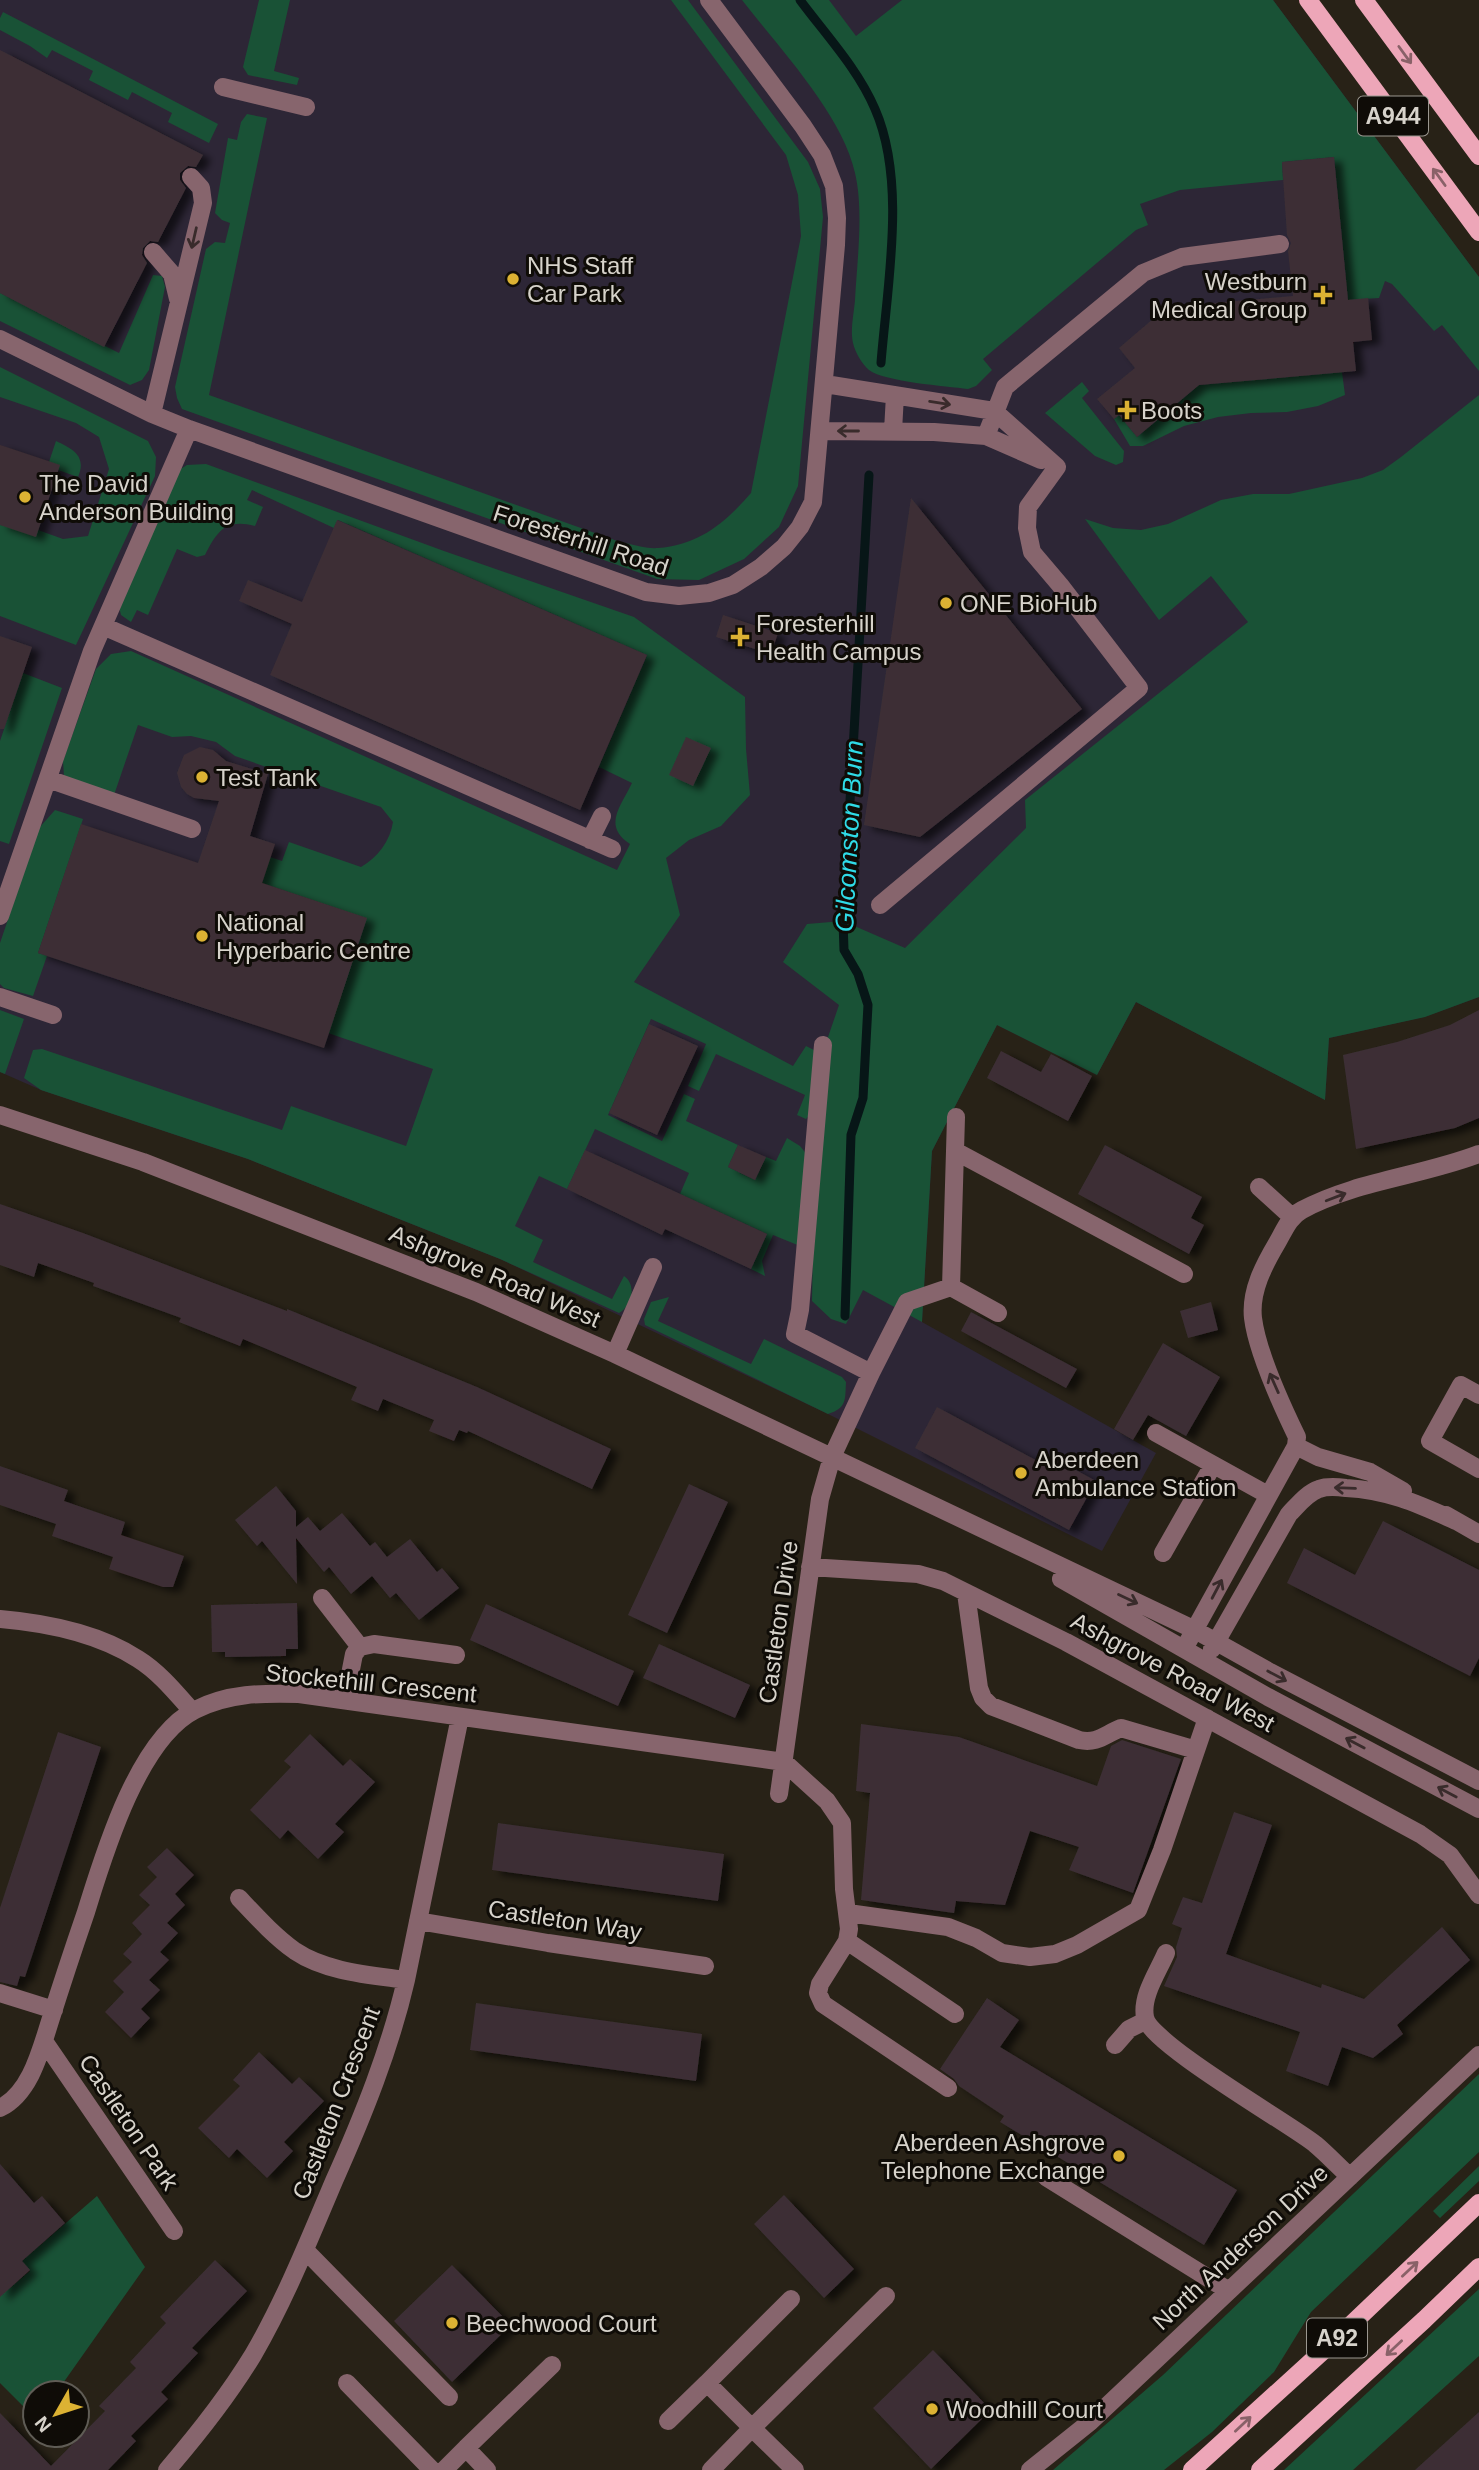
<svg xmlns="http://www.w3.org/2000/svg" width="1479" height="2470" viewBox="0 0 1479 2470" font-family="Arial,sans-serif">
	<style>
		.medical { fill: #2d2636 }
		.green { fill: #195236 }
		.lines { fill: none; stroke-linecap: round; stroke-linejoin: round }
		.stream { stroke: #071617; stroke-width: 9 }
		.building { fill: #3c2f35; filter: url(#shadow) }
		.minor { stroke: #87656d; stroke-width: 18 }
		.major { stroke: #eda6b8; stroke-width: 18 }
		.oneway { stroke: #896168 }
		.oneway2 { stroke: #392b2b }
		.poi-dot { fill: #dcb233; stroke: #0f0c07; stroke-width: 2.5 }
		.labels { text-anchor: middle; dominant-baseline: central; stroke-width: 6; stroke-linejoin: round; paint-order: stroke }
		.shield { fill: #0f0c07; stroke: #9b9790; stroke-width: 2 }
		.shield-label { font-size: 23px; font-weight: bold; fill: #d7d3cb }
		.poi-label { font-size: 24px; fill: #d7d3cb; stroke: #0f0c07; text-anchor: start }
		.street-label { font-size: 24px; fill: #d7d3cb; stroke: #0f0c07 }
		.water-label { font-size: 26px; font-style: italic; fill: #2fdbe7; stroke: #0f0c07 }
	</style>
	<defs>
		<filter id="shadow"><feDropShadow dx="8" dy="4.5" stdDeviation="3.5" flood-color="#0009"/></filter>
	</defs>
	<rect width="100%" height="100%" fill="#282217"/>
	<path class="medical" d="M0 0H1273L1479 277V997L1424 1017 1329 1038 1325 1100 1136 1002 1097 1075 997 1025 932 1151 922 1322 1156 1453 1102 1551 828 1414 500 1259 248 1159 41 1090 0 1072Z"/>
	<path class="green" d="M259 0H290L274 71 299 78 297 85 248 75 243 67Z
		M671 0H688L808 162 820 189 823 217 798 486 779 527 744 559 699 580 657 579 182 409 177 398 175 387 206 249 215 242 225 243 230 223 222 220 215 213 228 138 237 140 241 122 247 114 267 118 209 395 620 542C632 544 646 549 658 548 699 545 725 523 751 493L801 236 798 195 786 155Z
		M742 0H829L856 36 902 0H1273L1479 277V371L1442 325 1434 331 1392 284 1385 281 1379 298 1348 300 1334 157 1282 162 1283 180 1180 190 1140 204 1148 225 1136 230 983 359 992 370 976 386 968 389C946 386 885 382 869 370 862 364 855 352 853 343 850 330 854 313 855 300 857 261 864 211 855 173 842 114 779 48 742 0Z
		M3 12 218 124 209 143 168 122 172 113 132 92 128 100 89 80 93 71 52 50 47 58 30 46 0 30V18Z
		M153 275 162 276 165 287 149 370 142 380 130 385 0 321V293L119 353Z
		M0 367 148 441 156 457 155 476 76 645 0 616V525L38 530 63 539 88 536 109 469 99 437 76 423 0 397Z
		M1342 372 1345 395 1318 406 1287 412 1251 413 1218 417 1184 426 1143 446H1130L1114 419 1119 415 1137 437 1199 385Z
		M1082 382 1089 391 1082 398 1124 451 1123 462 1116 465 1095 456 1045 413Z
		M1479 395V997L1425 1017 1329 1038 1325 1100 1136 1002 1097 1075 997 1025 932 1151 922 1322 863 1290 846 1324 831 1319 812 1301 813 1244 827 1040 839 1005 783 962 807 924 843 921 905 948 1026 828 1025 800 1248 622 1211 576 1159 620 1085 519 1113 528 1141 530 1168 524 1221 500 1253 494H1289L1362 478 1383 470 1401 457Z
		M56 441C73 449 87 456 78 477L58 470 49 462Z
		M206 464 444 551 634 617 745 697 746 749 750 795 721 826 689 840 666 858 680 915 634 982 793 1066 806 1046 814 1050 813 1111 806 1119 797 1115 805 1095 716 1054 699 1091 688 1086 706 1044 651 1019 608 1115 662 1141 684 1094 695 1099 686 1121 738 1145 728 1167 755 1180 766 1157 776 1161 787 1138 800 1146 808 1156 800 1246 773 1235 762 1261 765 1276 751 1269 767 1234 680 1194 689 1173 595 1129 567 1189 539 1176 515 1226 543 1240 533 1262 612 1299 624 1276C637 1285 632 1306 619 1313L500 1259 248 1159 41 1090 24 1078 33 1050 42 1049 282 1130 291 1106 406 1146 433 1069 328 1033 366 918 262 883 270 857 282 861 289 842 361 867C378 857 390 841 393 822L381 807 235 756 216 742 191 736 172 737 138 725 114 795 64 776 63 761 96 669 111 654 131 651 617 870 630 844C602 826 621 806 632 783L599 767 647 655 338 520 334 528 252 490 247 500 263 507 255 526C226 518 217 531 205 555L197 557 177 549 148 615 137 610 131 622 121 615 118 603 176 472 187 465Z
		M23 673 62 688 9 844 0 841V741Z
		M55 810 83 819 38 953 47 956 33 996 4 988 0 984V943L39 828Z
		M0 1010 24 1019 5 1074 0 1072Z
		M669 1297 658 1321 751 1364 764 1339 842 1377 846 1382C845 1400 847 1408 828 1414L645 1325 644 1319 651 1302Z
		M1479 2074V2152L1311 2312 1274 2372 1212 2432 1164 2470H1053L1163 2375Z
		M1479 2166V2181L1440 2218 1433 2211Z
		M97 2196 145 2267 56 2393H35V2418L0 2383V2289L4 2293 30 2271 22 2261Z
		M1479 2289V2356L1353 2470H1284Z"/>
	<g class="lines">
		<path class="stream" d="M800 0C826 35 858 69 875 109 907 182 887 286 881 363
			M845 1316 851 1135 863 1098 868 1005 858 974 844 950 843 921 869 475"/>
	</g>
	<path class="building" d="M0 50 203 155 196 167 188 166 180 173V180L186 188 158 242 150 241 143 248 142 255 147 263 104 347 0 293Z
		M1334 157 1348 300 1368 298 1372 340 1353 342 1356 371 1199 385 1137 437 1119 415 1114 419 1097 399 1135 368 1119 348 1167 307 1293 296 1288 251 1291 243 1287 235 1282 162Z
		M0 445 60 465 36 537 0 525Z
		M911 498 1082 709 920 837 864 825Z
		M337 520 647 655 580 810 270 675 292 624 239 601 248 580 302 602Z
		M723 615 778 633 771 654 716 637Z
		M0 636 32 647 4 729H0Z
		M686 737 711 748 693 786 669 775Z
		M200 747 213 750 226 761 268 774 250 836 275 844 262 883 367 918 324 1048 38 953 81 824 198 863 219 801 194 798 187 794 181 787 177 773 184 755Z
		M1479 1010V1118L1455 1128 1356 1149 1343 1055 1397 1042 1450 1025Z
		M649 1024 698 1046 657 1135 609 1113Z
		M1001 1051 1041 1072 1051 1054 1092 1076 1068 1121 987 1078Z
		M738 1145 766 1157 755 1180 728 1167Z
		M1105 1145 1202 1197 1191 1218 1204 1225 1189 1254 1078 1194Z
		M585 1150 767 1234 751 1269 665 1229 662 1235 567 1189Z
		M0 1204 83 1233 287 1311V1309L477 1387 611 1449 592 1489 468 1431 467 1433 459 1430 454 1441 429 1431 434 1420 383 1399 378 1411 351 1400 357 1387 243 1339 240 1346 179 1322 181 1318 93 1286 94 1283 38 1263 34 1277 0 1265Z
		M1211 1302 1218 1330 1188 1338 1180 1311Z
		M971 1312 1077 1369 1066 1388 961 1331Z
		M1163 1343 1220 1377 1186 1436 1148 1415 1133 1440 1114 1429Z
		M937 1407 1045 1465 1050 1456 1096 1481 1069 1530 915 1448Z
		M0 1466 68 1490 64 1501 125 1522 121 1535 184 1556 173 1587H163L109 1569 113 1557 52 1536 56 1524 0 1505Z
		M689 1484 728 1502 667 1633 628 1615Z
		M276 1486 296 1511V1527L308 1517 320 1531 342 1513 370 1546 375 1542 387 1557 410 1539 437 1572 442 1568 459 1588 419 1620 396 1593 390 1598 372 1576 351 1594 329 1567 324 1572 296 1538 297 1584 262 1541 257 1546 235 1520Z
		M1383 1521 1479 1570V1658L1470 1676 1287 1583 1304 1548 1355 1575Z
		M297 1603 298 1649H286V1656L225 1657V1652H212L211 1605Z
		M486 1604 634 1671 618 1706 470 1640Z
		M659 1644 750 1685 735 1718 643 1678Z
		M861 1724 959 1737 1097 1786 1111 1746 1122 1740 1181 1759 1133 1893 1069 1870 1079 1847 1030 1831 1005 1905 956 1901 954 1913 861 1900 870 1793 856 1791Z
		M58 1732 101 1747 25 1977 20 1976 17 1986 0 1982V1908Z
		M310 1734 343 1766 350 1759 375 1782 335 1824 344 1832 318 1859 288 1830 280 1839 250 1810 291 1767 284 1761Z
		M1234 1812 1272 1825 1226 1954 1321 1988 1322 1984 1364 1999 1442 1927 1470 1960 1397 2025 1403 2034 1373 2058 1342 2047 1328 2086 1286 2071 1300 2032 1164 1986 1177 1957 1176 1947 1182 1928 1172 1924 1183 1897 1202 1903Z
		M498 1823 724 1854 718 1901 492 1870Z
		M167 1848 194 1875 175 1894 185 1905 167 1923 178 1933 160 1952 169 1960 149 1980 160 1990 141 2009 150 2018 131 2038 105 2012 124 1992 113 1981 132 1962 123 1954 142 1934 132 1923 150 1905 139 1895 157 1877 147 1867Z
		M987 1998 1019 2020 1000 2047 1237 2190 1204 2245 1000 2122 1004 2116 959 2086 954 2079 940 2069Z
		M476 2003 702 2034 696 2081 470 2050Z
		M259 2052 292 2084 299 2077 324 2101 284 2142 293 2151 267 2178 237 2149 229 2158 198 2128 240 2086 233 2080Z
		M0 2164 34 2203 42 2196 65 2223 22 2261 30 2270 0 2297Z
		M784 2195 854 2269 824 2298 754 2224Z
		M215 2260 247 2291 192 2348 198 2353 161 2392 168 2399 131 2436 136 2441 108 2470H0V2413L51 2466 105 2411 99 2406 136 2368 130 2362 166 2323 160 2317Z
		M452 2265 511 2325 452 2382 394 2321Z
		M933 2350 991 2410 931 2469 873 2408Z
		M1479 2412V2470H1415Z"/>
	<g class="lines">
		<path class="minor" d="M223 87 306 107
			M153 252 172 274 178 299
			M0 339 152 414 189 429 646 592 679 596 709 593 733 585 761 567 784 547 800 527 813 502 836 245 837 218 834 186 822 155 803 126 709 0
			M825 384 994 411 1057 467
			M152 414 203 203 201 188 191 177
			M820 431 934 432 986 436 1041 460
			M893 431 895 395
			M986 436 1005 387 1143 273 1182 257 1280 244
			M103 626 612 849
			M48 779 192 829
			M590 840 602 816
			M880 905 1139 688 1060 585 1032 552 1027 528 1028 507 1057 467
			M0 916 92 651 189 429
			M0 997 53 1015
			M823 1045 806 1241 800 1310 795 1334 871 1373
			M0 1115 143 1162 476 1292 615 1354 1195 1630 1270 1672 1479 1781
			M955 1151 1184 1274
			M1259 1187 1292 1217
			M951 1287 956 1117
			M615 1354 653 1267
			M1479 1395 1461 1385 1430 1441 1479 1469
			M1156 1433 1268 1495
			M1296 1446 1318 1457 1370 1472 1403 1491
			M1446 1515 1479 1534
			M1163 1553 1213 1465
			M810 1567 918 1574 943 1581 1066 1642 1420 1834 1450 1855 1479 1895
			M1061 1579 1268 1697 1479 1809
			M966 1593 979 1688 983 1698 991 1706 1079 1740C1098 1744 1105 1734 1121 1728L1196 1750
			M322 1598 360 1647
			M0 1619C47 1623 98 1633 138 1659 159 1672 176 1693 192 1711
			M1184 1649 1296 1446 1297 1437C1282 1406 1257 1351 1253 1318 1250 1291 1264 1265 1277 1243 1284 1231 1289 1217 1302 1210 1356 1181 1422 1176 1479 1154
			M1212 1649 1289 1514C1298 1505 1307 1493 1319 1489 1327 1486 1338 1487 1346 1488 1388 1490 1418 1504 1456 1521
			M345 1700 354 1654 360 1647 374 1644 456 1655
			M779 1794 820 1499 832 1457 871 1373 907 1302 951 1287 998 1313
			M239 1898C256 1916 274 1936 295 1951 326 1972 371 1975 406 1980
			M848 1913 948 1927 976 1938 1002 1953 1030 1957 1055 1954 1077 1945 1138 1910 1162 1850 1207 1718
			M418 1921 548 1943 705 1966
			M847 1941 955 2014
			M1166 1953C1158 1972 1141 1996 1145 2017 1149 2043 1287 2122 1315 2144 1327 2154 1338 2166 1350 2177
			M0 1993 54 2010
			M44 2041 174 2231
			M1115 2045 1129 2029 1145 2021
			M0 2108C31 2093 41 2049 51 2018 62 1983 74 1947 86 1912 104 1854 138 1739 195 1710 228 1693 262 1693 299 1694L784 1762 827 1801 842 1823 844 1889 849 1929 847 1941 820 1984 818 1993 823 2004 948 2088
			M1046 2177 1229 2291
			M305 2250 449 2397
			M347 2383 432 2470
			M707 2383 791 2299
			M668 2421 707 2383 752 2428 711 2470
			M167 2470C198 2434 228 2396 253 2355 285 2300 309 2240 334 2181 363 2116 390 2049 406 1980L460 1717
			M444 2470 466 2448
			M487 2470 466 2448 552 2365
			M795 2470 752 2428 886 2296
			M1030 2470 1090 2422 1479 2055"/>
		<path class="major" d="M1308 0 1479 232
			M1364 0 1479 156
			M1192 2470 1335 2340 1479 2203
			M1260 2470 1424 2320 1479 2267"/>
	</g>
	<defs><path id="oneway-shaft" d="M-6 0H5M1.5-3L5.5 0L1.5 3" fill="none" stroke-width="1.6" stroke-linecap="round" stroke-linejoin="round" transform="scale(1.75)"/></defs>
	<g class="oneway">
		<use href="#oneway-shaft" transform="translate(1405 55) rotate(54)"/>
		<use href="#oneway-shaft" transform="translate(1439 177) rotate(-126)"/>
		<use href="#oneway-shaft" transform="translate(1410 2269) rotate(-43)"/>
		<use href="#oneway-shaft" transform="translate(1394 2348) rotate(137)"/>
		<use href="#oneway-shaft" transform="translate(1243 2424) rotate(-43)"/>
	</g>
	<g class="oneway2">
		<use href="#oneway-shaft" transform="translate(194 238) rotate(103)"/>
		<use href="#oneway-shaft" transform="translate(940 403) rotate(9)"/>
		<use href="#oneway-shaft" transform="translate(848 431) rotate(-180)"/>
		<use href="#oneway-shaft" transform="translate(1336 1197) rotate(-21)"/>
		<use href="#oneway-shaft" transform="translate(1274 1383) rotate(-114)"/>
		<use href="#oneway-shaft" transform="translate(1345 1488) rotate(-178)"/>
		<use href="#oneway-shaft" transform="translate(1217 1589) rotate(-62)"/>
		<use href="#oneway-shaft" transform="translate(1128 1599) rotate(25)"/>
		<use href="#oneway-shaft" transform="translate(1277 1676) rotate(28)"/>
		<use href="#oneway-shaft" transform="translate(1355 1743) rotate(-152)"/>
		<use href="#oneway-shaft" transform="translate(1447 1792) rotate(-152)"/>
	</g>
	<g class="poi-dot">
		<circle cx="513" cy="279" r="7"/>
		<path d="M1319.5 284.5h7v7h7v7h-7v7h-7v-7h-7v-7h7z"/>
		<path d="M1123.5 399.5h7v7h7v7h-7v7h-7v-7h-7v-7h7z"/>
		<circle cx="25" cy="497" r="7"/>
		<circle cx="946" cy="603" r="7"/>
		<path d="M736.5 626.5h7v7h7v7h-7v7h-7v-7h-7v-7h7z"/>
		<circle cx="202" cy="777" r="7"/>
		<circle cx="202" cy="936" r="7"/>
		<circle cx="1021" cy="1473" r="7"/>
		<circle cx="1119" cy="2156" r="7"/>
		<circle cx="452" cy="2323" r="7"/>
		<circle cx="932" cy="2409" r="7"/>
	</g>
	<g class="labels">
		<g class="shield">
			<rect x="1358" y="96.5" width="70" height="39" rx="5"/>
			<rect x="1307" y="2318.5" width="60" height="39" rx="5"/>
		</g>
		<g class="shield-label">
			<text x="1393" y="116">A944</text>
			<text x="1337" y="2338">A92</text>
		</g>
		<g class="poi-label">
			<text x="527" y="265">NHS Staff<tspan x="527" dy="28">Car Park</tspan></text>
			<text x="1307" y="281" text-anchor="end">Westburn<tspan x="1307" dy="28">Medical Group</tspan></text>
			<text x="1141" y="410">Boots</text>
			<text x="39" y="483">The David<tspan x="39" dy="28">Anderson Building</tspan></text>
			<text x="960" y="603">ONE BioHub</text>
			<text x="756" y="623">Foresterhill<tspan x="756" dy="28">Health Campus</tspan></text>
			<text x="216" y="777">Test Tank</text>
			<text x="216" y="922">National<tspan x="216" dy="28">Hyperbaric Centre</tspan></text>
			<text x="1035" y="1459">Aberdeen<tspan x="1035" dy="28">Ambulance Station</tspan></text>
			<text x="1105" y="2142" text-anchor="end">Aberdeen Ashgrove<tspan x="1105" dy="28">Telephone Exchange</tspan></text>
			<text x="466" y="2323">Beechwood Court</text>
			<text x="946" y="2409">Woodhill Court</text>
		</g>
		<g class="street-label">
			<text transform="translate(581 540) rotate(18)">Foresterhill Road</text>
			<text transform="translate(495 1276) rotate(23)">Ashgrove Road West</text>
			<text transform="translate(778 1622) rotate(-82)">Castleton Drive</text>
			<text transform="translate(1173 1672) rotate(28)">Ashgrove Road West</text>
			<text transform="translate(371 1683) rotate(6)">Stockethill Crescent</text>
			<text transform="translate(565 1920) rotate(9)">Castleton Way</text>
			<text transform="translate(336 2103) rotate(-69)">Castleton Crescent</text>
			<text transform="translate(129 2122) rotate(56)">Castleton Park</text>
			<text transform="translate(1240 2247) rotate(-43)">North Anderson Drive</text>
		</g>
		<g class="water-label">
			<text transform="translate(849 836) rotate(-87)">Gilcomston Burn</text>
		</g>
	</g>
	<g transform="translate(56 2414) rotate(231)"><circle r="33" fill="#0f0c07" stroke="#5f5c55" stroke-width="2"/>
	<path d="M0-5L12 26L0 18L-12 26Z" fill="#dcb233"/>
	<text y="-10" font-size="19" font-weight="bold" text-anchor="middle" fill="#d7d3cb">N</text>
	</g>
</svg>
